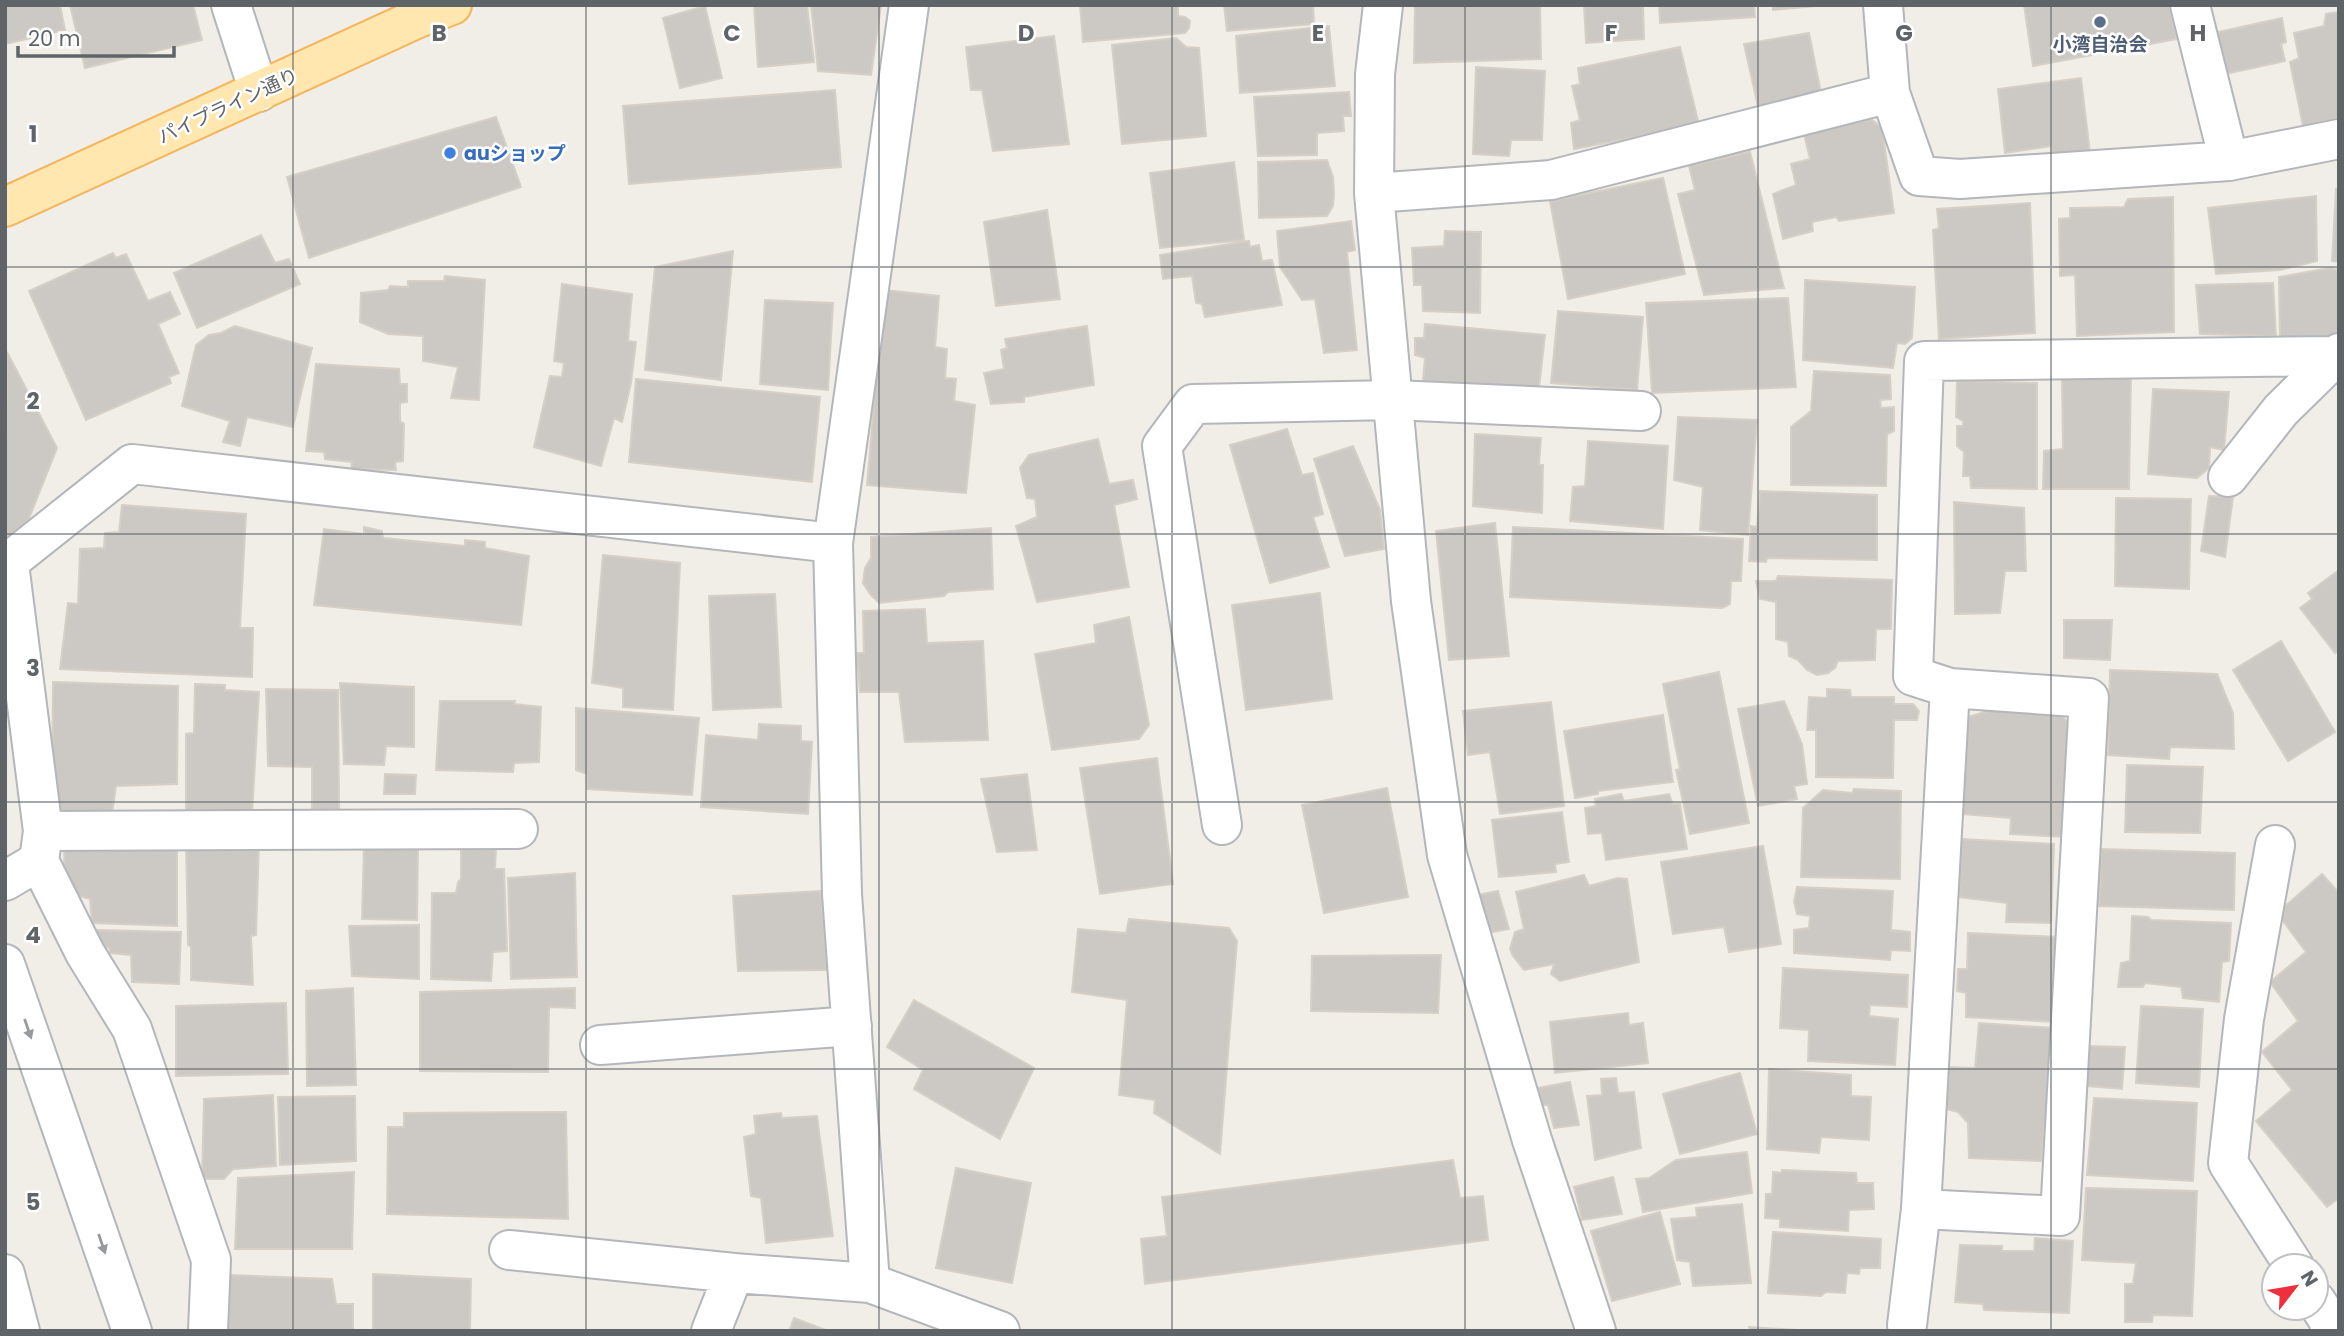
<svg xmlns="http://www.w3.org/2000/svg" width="2344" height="1336" viewBox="0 0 2344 1336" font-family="Poppins,'Noto Sans JP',sans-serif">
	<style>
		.building { fill: #ccc9c4; stroke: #d6cfc5; stroke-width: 2 }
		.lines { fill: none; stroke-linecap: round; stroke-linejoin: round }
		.minor-casing { stroke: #b3b6ba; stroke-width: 42 }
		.major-casing { stroke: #f5b55c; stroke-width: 42 }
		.minor { stroke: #fff; stroke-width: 38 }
		.major { stroke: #ffe7af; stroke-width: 38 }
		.oneway { fill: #979a9d }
		.grid { fill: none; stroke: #5f6468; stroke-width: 2; stroke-opacity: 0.55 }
		.service-dot { fill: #5c6f8a; stroke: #fff; stroke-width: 2.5 }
		.shop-dot { fill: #3f7fe0; stroke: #fff; stroke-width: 2.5 }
		.labels { text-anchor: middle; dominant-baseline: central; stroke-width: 5; stroke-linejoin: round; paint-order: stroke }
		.service-label { font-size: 19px; font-weight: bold; fill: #4e5e75; stroke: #fff }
		.street-label { font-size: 19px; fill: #5f6468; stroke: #fff }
		.shop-label { font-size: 19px; font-weight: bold; fill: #366cbe; stroke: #fff; text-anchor: start }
		.grid-label { font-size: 23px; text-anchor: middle; font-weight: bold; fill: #5f6468; stroke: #fff; stroke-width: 5; stroke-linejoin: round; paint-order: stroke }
	</style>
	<rect width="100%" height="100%" fill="#f1eee8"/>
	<path class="building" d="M5 5H60L65 30 5 44Z
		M70 5H193L202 40 85 68Z
		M754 5H807L814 62 758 67Z
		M811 5H881L871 75 818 71Z
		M1080 5H1178V16L1185 17 1190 21 1189 28 1185 33 1083 42Z
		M1224 5H1313L1314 24 1227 31Z
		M1415 5H1540L1541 59 1414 63Z
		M1584 5H1643L1644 39 1586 43Z
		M1659 5H1754L1755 17 1660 23Z
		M1773 5H1827L1773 10Z
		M2024 5H2169L2177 39 2033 66Z
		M705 6 722 78 680 88 663 18Z
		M2339 12V118L2303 126 2290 62 2299 58 2294 33 2324 26 2326 14Z
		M2282 18 2286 42 2281 44 2285 61 2225 74 2214 33Z
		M1329 26 1335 86 1240 93 1236 36Z
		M1809 33 1822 98 1759 111 1744 44Z
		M1054 36 1069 144 993 151 982 90H971L966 47Z
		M1176 38 1186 47 1199 48 1206 136 1122 144 1112 45Z
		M1680 47 1699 125 1574 149 1571 123 1580 120 1572 86 1580 84 1578 68Z
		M1476 67 1545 71 1542 140H1511L1509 156 1473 154Z
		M2081 78 2090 153 2052 156 2051 146 2005 153 1998 89Z
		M835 90 841 167 629 184 623 106Z
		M1349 92 1351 116H1343L1344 131 1317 133V155L1258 156 1254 97Z
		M496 117 521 187 309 258 287 177Z
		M1871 119 1882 128 1894 213 1839 221 1836 217 1812 222 1813 231 1783 239 1773 194 1796 185 1791 164 1810 159 1804 134Z
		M1750 152 1784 288 1704 295 1678 194 1695 190 1689 166Z
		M1327 160 1333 177 1334 193 1333 206 1327 216 1259 218 1258 162Z
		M1234 162 1244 240 1160 248 1150 173Z
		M1663 178 1685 274 1568 299 1550 201Z
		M2336 189H2339V262L2332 261Z
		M2316 196 2317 261 2280 270 2216 274 2208 208Z
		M2173 197 2174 332 2077 336 2075 275 2060 276 2059 219 2070 218V208L2124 207 2128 199Z
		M2030 203 2035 333 1939 339 1933 230 1939 228 1937 209Z
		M1047 210 1060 299 996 306 984 222Z
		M1351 221 1355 250 1347 252 1357 350 1324 353 1315 299 1302 300 1280 267 1277 231Z
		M1445 231 1481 232 1480 313 1423 311 1422 285H1414L1412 248 1444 246Z
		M261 235 275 263 289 259 300 284 197 328 174 273Z
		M1249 241 1250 247 1259 245 1262 261 1272 260 1282 305 1205 317 1202 304 1196 303 1192 276 1163 279 1160 255Z
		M733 251 721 380 645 370 655 267Z
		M113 253 116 258 126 254 148 301 170 292 180 314 158 324 179 373 169 377 171 383 86 420 29 291Z
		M2330 268 2339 270V336L2333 342 2280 339 2279 277Z
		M445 276 485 280 479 400 451 398 458 367 423 361V336L388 334 360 322 361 293 388 290 390 286 408 287V281H444Z
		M1805 280 1915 287 1912 338 1905 344 1897 343 1893 368 1803 360Z
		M2273 283 2276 336 2200 334 2196 285Z
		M562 284 632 294 628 341 636 342 631 383 622 422 614 418 601 466 534 447 550 376 562 377 564 363 554 361Z
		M884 290 939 296 935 347 947 349 945 378 956 379 954 401 975 405 966 493 867 485Z
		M1788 298 1796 387 1652 393 1646 303Z
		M765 300 833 303 828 390 760 384Z
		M1558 311 1643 317 1637 390 1551 383Z
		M1425 324 1545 335 1538 397 1422 391 1425 358 1415 355V338H1424Z
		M235 326 312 348 293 427 247 417 240 446 223 442 230 421 182 406 196 345 209 335 221 333Z
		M1087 326 1094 385 1024 397V402L991 404 984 373 1004 369 1001 350 1007 348 1005 339Z
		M7 352 57 448 24 531 5 536Z
		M316 364 399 369 400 384H407V402L400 403V421L404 424 403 461 395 462 396 470 351 469 352 462 325 459 324 452 306 451Z
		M1814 371 1890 375 1891 399 1880 400 1881 408 1894 407V431L1887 434 1886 486 1791 485V427L1811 411Z
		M2131 376 2129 489H2043L2044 451 2063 449 2062 378Z
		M636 379 820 397 812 482 629 462Z
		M1957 381 2037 383V489L1971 488 1970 476H1963L1964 452 1957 446V426H1963V421L1956 417Z
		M2153 389 2229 392 2224 450 2210 447 2209 468 2197 478 2148 474Z
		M1678 417 1757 420 1748 535 1700 530 1703 487 1674 480Z
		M1287 429 1302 475 1313 473 1323 514 1313 517 1329 567 1270 583 1230 445Z
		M1475 434 1541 438 1539 465H1543L1542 513 1473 506Z
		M1098 439 1109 484 1133 480 1137 499 1114 505 1129 587 1037 602 1016 526 1037 517 1035 499 1027 498 1020 468 1029 455Z
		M1588 441 1668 446 1663 529 1570 521 1573 487 1585 486Z
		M1353 446 1380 510 1384 549 1345 556 1314 459Z
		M1760 491 1877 495V560L1767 558 1766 562 1749 561 1751 526 1757 527Z
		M2209 496 2233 497 2225 557 2201 551Z
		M2116 498 2191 499 2189 589 2115 586Z
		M1954 502 2024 508 2026 571H2005L2000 613 1955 614Z
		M122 505 246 514 240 628H253L252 677 60 669 68 603 78 604 80 549 104 548 105 533 119 532Z
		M1495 523 1509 656 1449 660 1436 531Z
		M364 527 382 531 383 538 465 546V540L485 542V548L529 556 521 625 314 605 324 529 364 534Z
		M1513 527 1743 539 1741 581H1731L1730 604 1722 608 1510 597Z
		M991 528 993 589 948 592 944 596 879 603 870 594 863 583 865 568 871 558V537Z
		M603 555 680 563 673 710 623 707V688L592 683Z
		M2339 570V651L2335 653 2300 608 2312 599 2308 593Z
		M1778 576 1892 580 1891 629H1876L1875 660 1838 661 1835 668 1828 673 1817 675 1807 670 1798 660 1789 656 1788 642 1776 639V602L1760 599 1756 581H1776Z
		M1320 593 1332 699 1246 710 1232 605Z
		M775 594 781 707 713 710 709 596Z
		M925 609 927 643 983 641 988 740 905 742 899 692H860L857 653H864L863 611Z
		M1129 617 1149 725 1139 739 1052 750 1035 654 1096 643 1094 625Z
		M2064 620H2112L2110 660 2064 658Z
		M2281 641 2335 732 2288 761 2233 670Z
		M2110 670 2217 674 2233 713 2234 749 2170 747 2169 759 2108 755Z
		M1719 672 1749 823 1690 834 1676 770 1680 769 1663 684Z
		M53 682 178 686 177 784 116 786 112 813 52 810Z
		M340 683 414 687V747L386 746 384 765 344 764Z
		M195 684 225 685V690L259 692 252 815 186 813V734L194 733Z
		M266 689 338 690 339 810 312 811V767L268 766Z
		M1827 689 1850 690 1851 697H1894V704H1913L1919 711 1917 720H1894L1893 778 1816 777V730H1807L1809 697 1827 698Z
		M440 701H515L514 704 541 707 539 762 514 763 513 772 436 770Z
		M1784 701 1802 744 1807 784 1794 786 1797 799 1758 806 1738 709Z
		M1551 702 1564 806 1500 814 1490 752 1468 755 1463 711Z
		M576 708 699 718 692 795 587 789V774L576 770Z
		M1994 709 2060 713 2067 722V837L2010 834 2011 818 1963 814 1965 718Z
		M1663 715 1673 782 1598 791V794L1575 798 1564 731Z
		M759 724 801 726V741L812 742 808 814 701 807 706 735 758 740Z
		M1157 758 1173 884 1100 894 1080 768Z
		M2127 765 2203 767 2200 833 2125 832Z
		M385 774 416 775 415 794H384Z
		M1027 774 1037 850 997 852 981 779Z
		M1387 788 1408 897 1324 913 1302 805Z
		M1854 789 1901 791 1900 879 1801 877 1803 808 1823 790 1852 793Z
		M1621 794 1624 801 1669 794 1673 804H1680L1687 849 1606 860 1602 833 1588 834 1585 808 1596 806 1595 799Z
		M1562 812 1569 862 1555 864 1556 872 1499 877 1492 820Z
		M1962 839 2054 844 2051 923 2006 922 2007 903 1959 897Z
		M259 843 256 935 251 936 253 985 191 980V947L188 945 186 844Z
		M64 846H177V926L92 923 90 899 65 892Z
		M364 846H418L417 920 362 919Z
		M461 846 496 848 495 869H504L507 951 493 952 491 981 431 979 432 893H456L458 882 461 879Z
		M1763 846 1781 944 1729 952 1724 927 1673 934 1661 862Z
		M2101 849 2235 853 2234 910 2099 906Z
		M575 873 577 977 511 979 508 878Z
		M2322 874 2339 893V1198L2327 1207 2256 1121 2292 1090 2262 1052 2298 1021 2270 982 2306 952 2277 913Z
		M1584 875 1589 886 1618 878 1627 879 1639 962 1560 981 1551 974 1554 964 1524 970 1513 956 1510 949 1515 932 1524 929 1516 892Z
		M1797 887 1893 891 1891 930 1910 932V951L1891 950 1890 960 1794 953V930L1809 928 1810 916 1797 914 1794 902Z
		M821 891 827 970 738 971 733 896Z
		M1498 891 1509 929 1487 933 1477 895Z
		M2132 916 2148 917 2151 920 2231 923 2229 961 2222 962 2219 1002 2183 998 2181 987 2145 983 2143 987H2118L2121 963 2130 961Z
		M1129 919 1229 928 1237 941 1220 1154 1154 1113 1155 1100 1119 1095 1127 1000 1072 992 1078 929 1126 933Z
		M419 925V979L352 976 349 926Z
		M97 930 181 932 179 984 132 982 131 955 110 953 109 947 99 948Z
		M1968 933 2058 937 2057 1022 1966 1017V993L1957 991 1958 969H1967Z
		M1441 955 1438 1013 1311 1011 1312 956Z
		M1783 968 1908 975 1907 1007 1870 1005 1869 1016 1898 1019 1895 1065 1808 1061 1809 1030 1780 1028Z
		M353 988 356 1085 307 1086 306 991Z
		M575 988V1008L549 1007 548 1072 420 1071V992Z
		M914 1000 1034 1068 1000 1139 914 1089 923 1070 887 1047Z
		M286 1003 288 1074 176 1076V1006Z
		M2141 1006 2203 1009 2199 1087 2136 1083Z
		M1628 1013 1629 1025 1643 1023 1648 1063 1555 1073 1550 1022Z
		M1979 1023 2054 1028 2041 1161 1969 1158 1968 1123 1958 1112 1942 1108 1945 1067 1975 1068Z
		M2089 1046 2125 1047 2122 1089 2087 1086Z
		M1769 1069 1851 1075V1096L1871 1097 1869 1140 1821 1137 1819 1153 1767 1149Z
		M1740 1073 1757 1134 1680 1154 1663 1094Z
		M1616 1078 1618 1093 1634 1092 1641 1148 1595 1160 1587 1096 1602 1095 1601 1079Z
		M1570 1082 1579 1125 1554 1128 1548 1105H1542L1538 1088Z
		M273 1095 276 1166 233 1169 224 1179H202L204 1099Z
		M355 1096 356 1161 280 1165 278 1097Z
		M2094 1098 2197 1103 2193 1181 2087 1175Z
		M566 1112 568 1219 387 1214 388 1127H404V1113Z
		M781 1113 782 1118 817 1116 833 1236 766 1243 761 1198 751 1196 744 1137 756 1134 754 1116Z
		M1747 1152 1752 1193 1643 1212 1636 1179 1649 1178 1676 1160Z
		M1453 1160 1460 1198 1483 1196 1488 1240 1145 1284 1141 1239 1167 1236 1162 1197Z
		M956 1168 1031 1183 1012 1283 936 1268Z
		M1782 1170 1856 1173 1857 1183H1873L1874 1209 1849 1210 1848 1231 1780 1227V1219L1765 1218 1766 1194H1772L1773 1172 1781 1173Z
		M354 1172 352 1249H235L238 1178Z
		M1613 1177 1622 1214 1582 1220 1574 1187Z
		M2086 1188 2197 1191 2192 1316 2153 1315 2152 1322H2125V1284H2133L2136 1263 2082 1260Z
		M1742 1204 1751 1283 1693 1286 1690 1262 1677 1260 1671 1219 1697 1217 1696 1208Z
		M1660 1212 1680 1284 1612 1301 1591 1231Z
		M1773 1232 1881 1239 1880 1268H1860L1859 1274 1847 1273 1845 1293 1826 1292 1821 1296 1768 1293Z
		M2035 1238 2073 1241 2069 1313 1984 1310 1983 1304 1955 1302 1960 1245 2002 1246V1251H2034Z
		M373 1274 471 1279 470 1331H373Z
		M230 1275 332 1279 336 1304H353V1331H228Z
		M794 1318 828 1331H789Z
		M1749 1327 1813 1331H1750Z"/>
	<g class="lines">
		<defs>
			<path id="minor" d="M231 5 259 92
				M1383 5 1375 74 1374 193 1411 601 1447 855 1532 1140 1596 1331
				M1883 5 1890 93 1919 176 1960 179 2229 161 2339 139
				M2190 5 2229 161
				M1374 193 1551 180 1890 93
				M2228 477 2281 410 2339 353
				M9 564 43 831
				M5 565 132 464 833 543
				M1222 825 1162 446 1193 404 1394 400 1641 411
				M2275 845 2244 1019 2228 1163 2294 1266
				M39 861 43 831 518 829
				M5 881 39 861 85 953 132 1029 211 1260 208 1331
				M5 964 132 1331
				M600 1045 852 1026
				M1921 1209 2060 1216 2089 698 1950 688 1913 676 1924 361 2335 356
				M509 1250 734 1273
				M5 1274 20 1331
				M870 1283 1000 1331
				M2316 1301 2329 1321 2330 1331
				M1907 1325 1921 1209 1950 688
				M711 1331 734 1273 870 1283 842 894 833 543 909 5"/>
			<path id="major" d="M5 207 416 19 452 5"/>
		</defs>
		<use href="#minor" class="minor-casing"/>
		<use href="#major" class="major-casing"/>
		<use href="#minor" class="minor"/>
		<use href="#major" class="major"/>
	</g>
	<defs><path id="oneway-solid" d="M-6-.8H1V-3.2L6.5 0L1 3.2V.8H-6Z" transform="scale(1.75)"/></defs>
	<g class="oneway">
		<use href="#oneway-solid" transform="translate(28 1029) rotate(71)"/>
		<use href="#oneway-solid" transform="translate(102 1244) rotate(71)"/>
	</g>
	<path class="grid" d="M293 5V1331M586 5V1331M879 5V1331M1172 5V1331M1465 5V1331M1758 5V1331M2051 5V1331M5 267H2339M5 534H2339M5 802H2339M5 1069H2339"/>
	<circle class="service-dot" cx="2100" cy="22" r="7"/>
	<circle class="shop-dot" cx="450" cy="153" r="7"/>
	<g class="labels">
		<g class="service-label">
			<text x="2100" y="44">小湾自治会</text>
		</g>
		<g class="street-label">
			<text transform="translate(228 106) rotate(-25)">パイプライン通り</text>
		</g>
		<g class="shop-label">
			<text x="464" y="153">auショップ</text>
		</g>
	</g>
	<g class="grid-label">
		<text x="439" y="41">B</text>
		<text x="732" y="41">C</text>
		<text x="1026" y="41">D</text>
		<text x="1318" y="41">E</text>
		<text x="1611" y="41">F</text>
		<text x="1904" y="41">G</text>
		<text x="2198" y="41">H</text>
		<text x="33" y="142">1</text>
		<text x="33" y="409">2</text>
		<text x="33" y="676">3</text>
		<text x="33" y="943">4</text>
		<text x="33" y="1210">5</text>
	</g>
	<rect width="2344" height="1336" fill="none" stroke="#5f6468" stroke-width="14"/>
	<g transform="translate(2295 1287) rotate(59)"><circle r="33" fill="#ffffff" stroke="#bfc1c3" stroke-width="2"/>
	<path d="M0-5L12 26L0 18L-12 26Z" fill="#ee303d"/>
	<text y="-10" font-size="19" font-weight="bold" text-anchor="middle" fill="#5f6468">N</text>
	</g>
	<path d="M18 46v10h156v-10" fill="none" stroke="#5f6468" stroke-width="3.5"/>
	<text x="28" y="46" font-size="21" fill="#5f6468" stroke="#ffffff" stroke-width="5" paint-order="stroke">20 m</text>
</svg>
